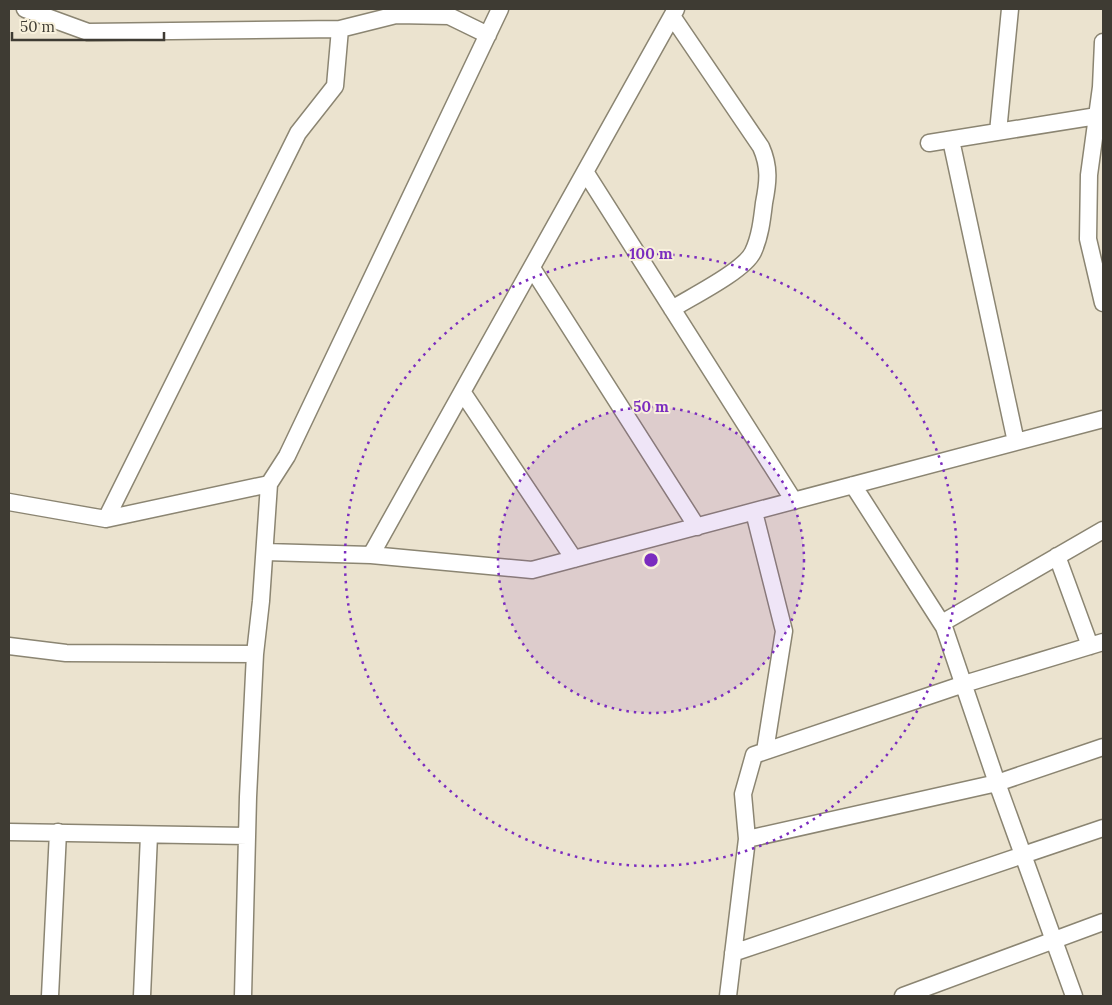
<svg xmlns="http://www.w3.org/2000/svg" width="1112" height="1005" viewBox="0 0 1112 1005" font-family="Lora,serif">
	<style>
		.lines { fill: none; stroke-linecap: round; stroke-linejoin: round }
		.street-casing { stroke: #8b8572; stroke-width: 19 }
		.street { stroke: #fff; stroke-width: 16 }
		.ring { fill: none; stroke: #7b2cbf; stroke-width: 2.5; stroke-dasharray: 2.5 5 }
		.centre { fill: #7b2cbf; stroke: #f8f1dc; stroke-width: 2.5 }
		.ring-label { font-size: 15px; text-anchor: middle; font-weight: bold; fill: #7b2cbf; stroke: #f8f1dc; stroke-width: 4; stroke-linejoin: round; paint-order: stroke }
	</style>
	<rect width="100%" height="100%" fill="#ebe3cf"/>
	<g class="lines">
		<defs>
			<path id="street" d="M25 9 88 32 340 29 396 15 449 16 488 35
				M1103 42 1101 87 1089 175 1088 239 1103 303
				M998 132 1010 9
				M951 140 1016 442
				M929 143 1097 116
				M586 173 794 501
				M532 268 697 527
				M672 309C691 297 744 271 753 252 760 237 762 220 764 203 768 183 770 167 761 147L672 16
				M463 393 574 559
				M853 485 944 627 997 783 1074 996
				M9 502 106 519 269 484
				M754 512 784 631 765 751
				M106 519 298 133 335 86 340 29
				M265 552 371 555 532 570 1103 419
				M371 555 676 9
				M1057 556 1090 646
				M942 623 1103 530
				M9 646 66 653 255 654
				M9 832 247 836
				M747 839 743 794 754 755 964 684 1103 642
				M733 953 1103 828
				M50 996 58 832
				M142 996 149 835
				M243 996 248 797 255 654 261 601 269 484 287 456 500 9
				M728 996 747 839 997 783 1103 747
				M903 996 1103 922"/>
		</defs>
		<use href="#street" class="street-casing"/>
		<use href="#street" class="street"/>
	</g>
	<circle cx="651" cy="560" r="153" fill="#7b2cbf" fill-opacity=".12"/>
	<g class="ring">
		<circle cx="651" cy="560" r="153"/>
		<circle cx="651" cy="560" r="306"/>
	</g>
	<circle cx="651" cy="560" r="8" class="centre"/>
	<g class="ring-label">
		<text x="651" y="259">100 m</text>
		<text x="651" y="412">50 m</text>
	</g>
	<rect width="1112" height="1005" fill="none" stroke="#3e3b33" stroke-width="20"/>
	<path d="M12 32v8h152v-8" fill="none" stroke="#3e3b33" stroke-width="2.5"/>
	<text x="20" y="32" font-size="15" fill="#3e3b33" stroke="#f8f1dc" stroke-width="4" paint-order="stroke">50 m</text>
</svg>
